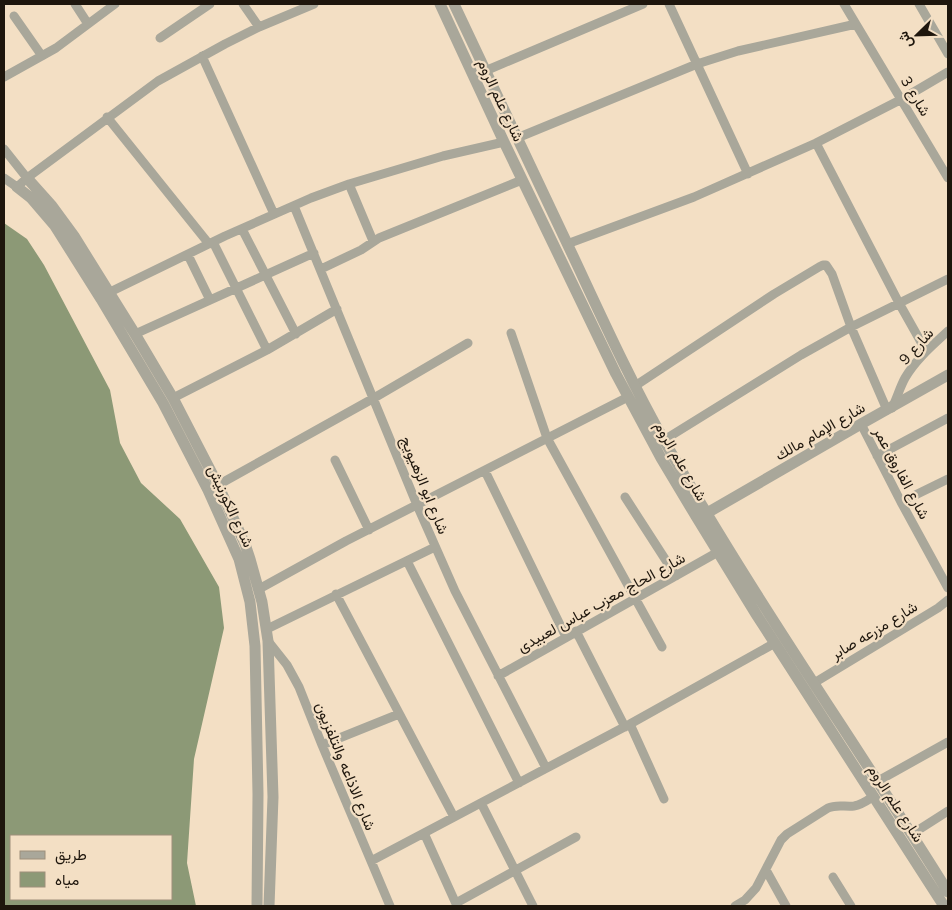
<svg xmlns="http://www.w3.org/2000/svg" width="952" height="910" viewBox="0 0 952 910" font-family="Mulish,Vazirmatn,sans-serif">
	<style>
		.water { fill: #8c9976; fill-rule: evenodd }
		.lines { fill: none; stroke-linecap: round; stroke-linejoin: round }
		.minor { stroke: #a9a79a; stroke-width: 9 }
		.tertiary { stroke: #a9a79a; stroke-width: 11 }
		.labels { text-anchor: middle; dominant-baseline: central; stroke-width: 4.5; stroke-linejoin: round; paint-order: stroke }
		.street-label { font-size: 15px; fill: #1e160d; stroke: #f3dfc4 }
	</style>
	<rect width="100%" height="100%" fill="#f3dfc4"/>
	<path class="water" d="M4 223 27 239 44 265 110 390 120 443 141 483 180 519 219 587 224 628 194 759 187 863 196 906H4ZM11 836H171V899H11Z"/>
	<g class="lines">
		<path class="minor" d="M75 4 88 24
			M243 4 259 27
			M669 4 748 174
			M844 4 948 178
			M919 4 948 54
			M14 16 42 56
			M160 38 210 4
			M202 56 274 214
			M485 71 643 4
			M4 77 56 48 115 4
			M107 117 209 244
			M517 138 697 64 738 51 856 24
			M816 143 899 303 926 351
			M4 149 27 178
			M4 178 17 187 27 178 158 81 225 44 259 27 314 4
			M349 184 373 241
			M294 206 417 505 455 591 546 768
			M242 229 296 334
			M213 242 267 350
			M567 244 694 197 816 143 902 99 948 72
			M188 255 210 300
			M321 269 361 250 379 238 522 180
			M110 292 225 236 311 198 349 184 443 156 504 142
			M511 333 547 438 662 647
			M135 334 314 253
			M635 386 774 294 819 267 823 265H826L832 274 851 327 887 410
			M173 398 267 350 337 309
			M892 408C897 398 900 387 905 378 916 359 933 345 948 331
			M861 424 901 502 948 588
			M664 440 801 355 851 327 948 279
			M877 456 948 418
			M335 460 369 530
			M485 471 566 637
			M218 485 374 398 468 343
			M625 497 676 576
			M901 502 948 479
			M407 561 519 783
			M259 589 346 541 628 397
			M336 594 454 817
			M267 629 435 547
			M576 631 625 727
			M268 641 287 665 299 687 322 745 390 906
			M498 676 718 552
			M814 683 938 608 948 600
			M630 724 664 799
			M322 745 399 714
			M878 781 948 742
			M481 803 533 906
			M424 833 457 906
			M912 834 948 811
			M371 861 630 724 775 643
			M766 870 786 906
			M833 877 851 906
			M456 903 576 837
			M735 906 745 900 756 888 781 840 787 834 828 808C836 804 845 807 854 806 861 805 868 800 874 796"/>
		<path class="tertiary" d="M440 4 504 142 616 374 661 458 697 518 756 614 944 906
			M454 4C494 89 534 173 574 258 603 320 631 382 665 442 752 596 855 742 948 892
			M27 178 52 206 74 236 135 334 173 398 218 485 245 544 250 559 262 602 268 641 273 797 269 906
			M17 187 31 198 55 226 101 299 163 403 208 490 239 559 250 602 255 646 258 794 257 906
			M707 513 861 424 948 375"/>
	</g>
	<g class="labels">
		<g class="street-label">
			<text transform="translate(916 96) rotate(59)">شارع 3</text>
			<text transform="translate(501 100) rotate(65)">شارع علم الروم</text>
			<text transform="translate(916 346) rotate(-48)">شارع 9</text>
			<text transform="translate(820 431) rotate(-30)">شارع الإمام مالك</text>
			<text transform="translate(681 461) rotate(60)">شارع علم الروم</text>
			<text transform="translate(902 473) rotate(62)">شارع الفاروق عمر</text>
			<text transform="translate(425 485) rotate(68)">شارع ابو الزهيويج</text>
			<text transform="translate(231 506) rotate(65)">شارع الكورنيش</text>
			<text transform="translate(601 602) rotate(-29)">شارع الحاج معزب عباس لعبيدى</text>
			<text transform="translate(874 630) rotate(-31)">شارع مزرعه صابر</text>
			<text transform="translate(346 766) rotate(68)">شارع الاذاعه والتلفزيون</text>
			<text transform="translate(896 803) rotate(57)">شارع علم الروم</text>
		</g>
	</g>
	<rect width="952" height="910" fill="none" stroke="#1e160d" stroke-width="10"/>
	<rect x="10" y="835" width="162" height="65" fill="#f3dfc4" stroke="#9e8f7b"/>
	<rect x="20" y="851" width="25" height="8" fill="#a9a79a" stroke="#9e8f7b"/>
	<text x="55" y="860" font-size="15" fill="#1e160d">طريق</text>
	<rect x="20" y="872" width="25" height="15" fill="#8c9976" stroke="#9e8f7b"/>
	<text x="55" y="885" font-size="15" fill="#1e160d">مياه</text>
	<g transform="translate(917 35) rotate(247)" stroke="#f3dfc4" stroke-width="4" paint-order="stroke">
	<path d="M0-4L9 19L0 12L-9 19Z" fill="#1e160d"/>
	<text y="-8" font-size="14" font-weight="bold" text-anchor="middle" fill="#1e160d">ش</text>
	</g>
</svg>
